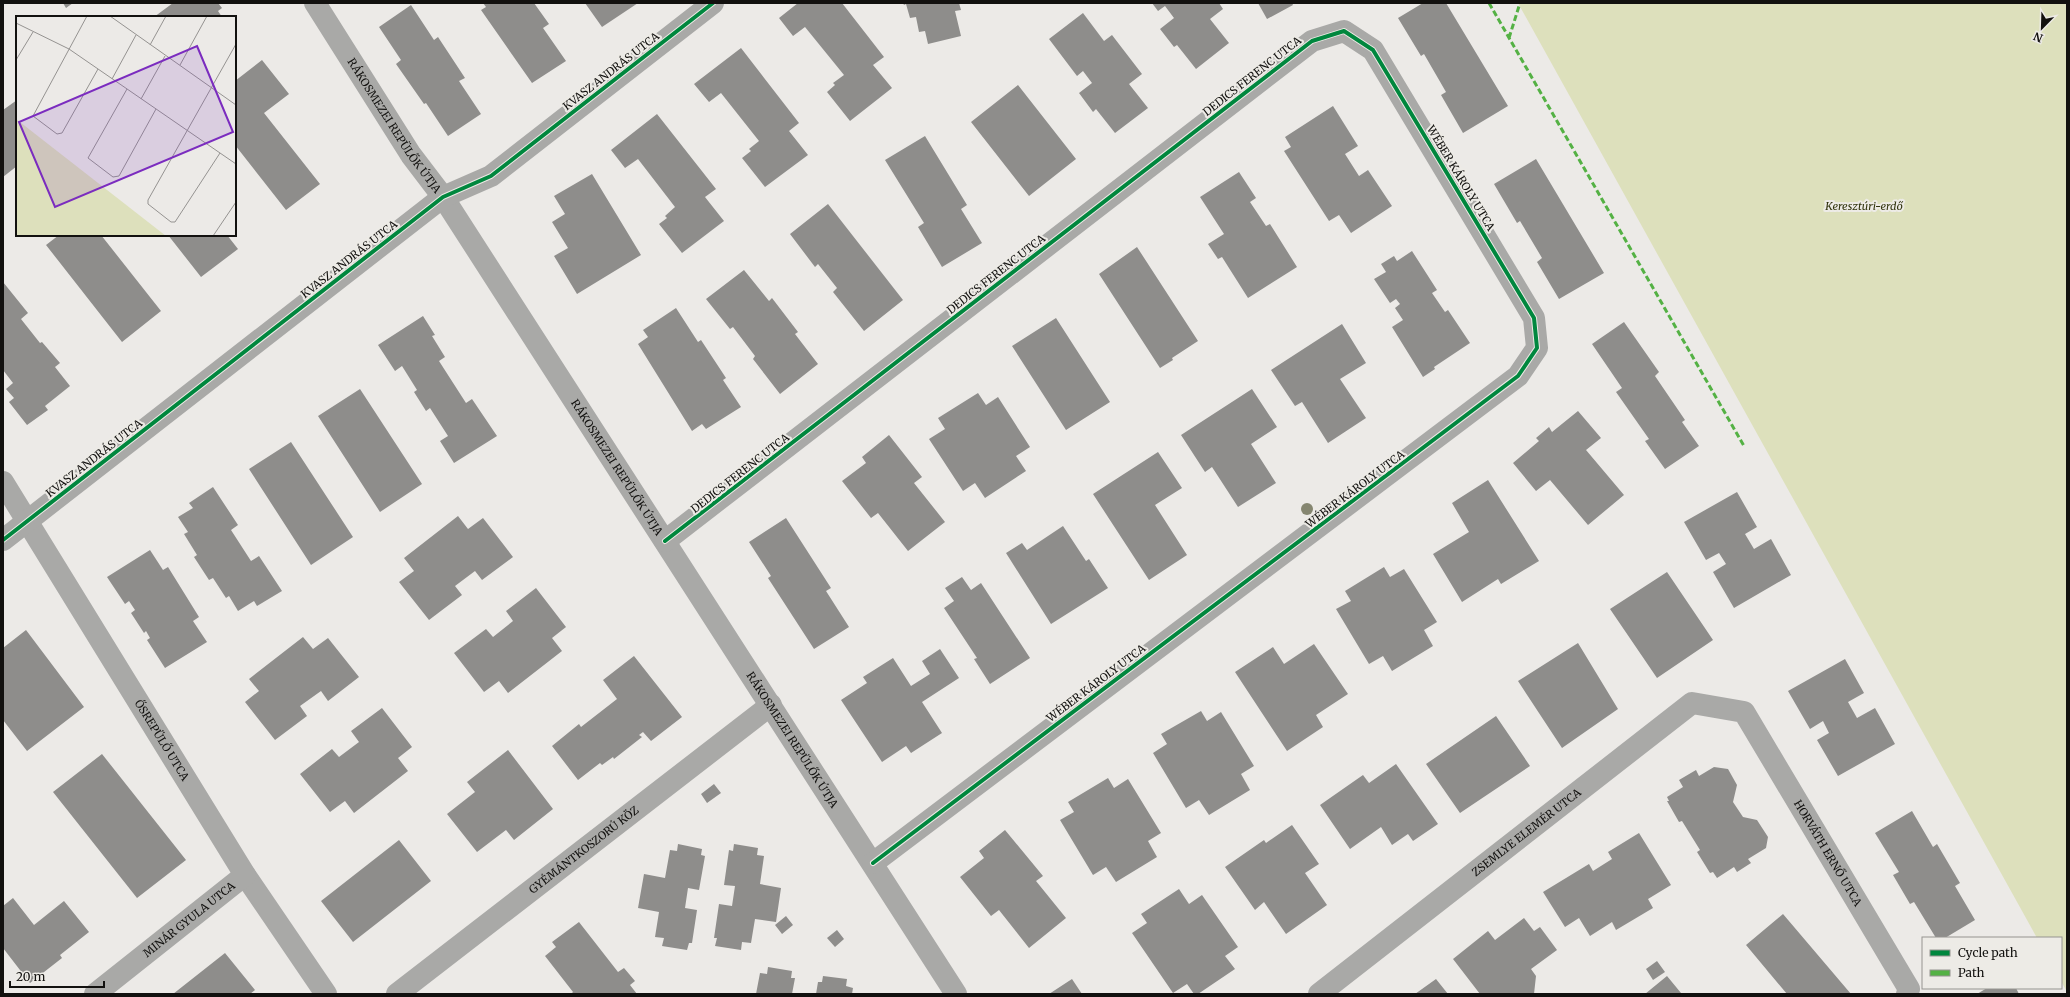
<svg xmlns="http://www.w3.org/2000/svg" width="2070" height="997" viewBox="0 0 2070 997" font-family="Merriweather,serif">
	<style>
		.green { fill: #dde0bc }
		.building { fill: #8e8d8b }
		.lines { fill: none; stroke-linecap: round; stroke-linejoin: round }
		.street { stroke: #a9a9a7; stroke-width: 22 }
		.quiet { stroke: #54b144; stroke-width: 3; stroke-dasharray: 6 3; stroke-linecap: butt }
		.cycleway-casing { stroke: #edebe6; stroke-width: 6 }
		.cycleway { stroke: #00873e; stroke-width: 4 }
		.tree { fill: #858670 }
		.labels { text-anchor: middle; dominant-baseline: central; stroke-width: 4; stroke-linejoin: round; paint-order: stroke }
		.street-label { font-size: 11px; fill: #12110f; stroke: #edebe6 }
		.park-label { font-size: 11px; font-style: italic; fill: #31340e; stroke: #edebe6 }
		.inset-road { fill: none; stroke: #959391; stroke-width: 1 }
		.view { fill: #7b2cbf; fill-opacity: 0.15; stroke: #7b2cbf; stroke-width: 2 }
		.inset-edge { fill: none; stroke: #12110f; stroke-width: 2 }
	</style>
	<rect width="100%" height="100%" fill="#eceae7"/>
	<path class="green" d="M1518 3H2067V992L2061 981V938H2037Z"/>
	<path class="building" d="M63 3H73L66 8Z
		M173 3H218L222 8 218 11 222 17H154Z
		M483 3H534L549 24 543 28 566 61 532 83 481 10 486 7Z
		M585 3H638L602 27Z
		M798 3H842L884 57 873 65 892 88 850 121 827 92 835 85 833 83 844 75 805 27 793 36 779 18Z
		M903 3H959L961 10 955 11 961 36 928 44 925 31 919 32 916 17 910 18 906 4 904 5Z
		M1152 3H1219L1223 9 1210 19 1229 43 1196 69 1177 45 1174 47 1160 29 1174 18 1165 6 1158 11Z
		M1258 3H1292L1293 5 1267 19Z
		M1423 3H1446L1508 106 1463 133 1441 95 1446 92 1424 54 1421 56 1398 18Z
		M411 5 434 40 438 37 465 78 459 81 481 114 448 136 426 103 424 104 396 64 401 60 379 27Z
		M1083 13 1104 41 1112 35 1142 74 1129 84 1148 108 1115 133 1096 109 1093 112 1079 93 1092 83 1083 71 1077 76 1049 39Z
		M741 48 799 123 789 131 808 155 765 187 742 158 751 151 749 149 759 141 721 93 709 102 694 84Z
		M262 60 289 94 264 113 320 184 286 210 235 145V81Z
		M1018 85 1076 159 1029 196 971 122Z
		M17 100V166L3 177V110Z
		M1333 106 1358 146 1345 154 1359 176 1368 170 1392 206 1351 233 1339 215 1329 221 1284 151 1291 147 1285 137Z
		M657 114 716 189 705 197 724 221 682 253 659 224 667 218 665 216 675 207 638 159 625 168 611 150Z
		M925 136 967 205 961 209 982 243 942 267 918 227 924 223 885 160Z
		M1536 159 1604 273 1559 299 1537 262 1542 258 1520 221 1517 223 1494 184Z
		M1239 172 1256 198 1250 202 1266 226 1270 224 1297 267 1248 298 1222 257 1218 259 1208 244 1224 234 1200 197Z
		M592 174 641 255 577 294 554 256 568 248 552 222 565 214 554 196Z
		M828 204 903 300 864 331 833 292 837 288 818 264 815 267 790 234Z
		M59 235H101L161 311 122 342 46 245Z
		M168 235H227L238 249 201 277Z
		M1137 247 1198 341 1172 358 1173 360 1160 368 1099 274Z
		M1412 251 1437 290 1432 293 1445 312 1448 310 1470 343 1434 367 1435 369 1423 377 1392 327 1403 320 1395 308 1400 304 1396 299 1390 303 1374 279 1386 272 1381 264 1394 256 1397 261Z
		M744 270 769 301 772 298 798 332 795 334 818 364 780 394 753 359 755 356 733 327 730 329 706 299Z
		M3 282 28 313 21 319 40 343 42 342 60 363 55 367 70 386 45 406 48 410 27 425 9 402 14 398 6 389 13 383 3 370Z
		M676 308 698 342 701 340 726 378 723 380 741 407 706 429 702 424 692 431 638 344 648 337 643 330Z
		M423 316 435 335 432 336 445 357 439 361 466 403 472 399 497 436 454 463 440 441 448 436 430 408 426 411 414 392 417 390 402 366 395 371 378 345Z
		M1056 318 1110 402 1066 430 1012 346Z
		M1624 322 1659 372 1655 376 1685 420 1682 422 1699 446 1665 469 1645 441 1649 439 1616 392 1622 388 1592 344Z
		M1342 324 1366 363 1340 379 1366 418 1328 443 1302 402 1295 406 1271 370Z
		M360 389 422 484 380 512 318 416Z
		M1252 389 1277 427 1251 444 1276 483 1238 507 1212 467 1205 472 1181 435Z
		M978 393 986 405 998 397 1030 447 1016 456 1026 471 985 498 975 483 963 491 929 439 945 429 938 418Z
		M1578 411 1601 438 1586 450 1624 495 1588 525 1550 480 1536 491 1513 463 1539 441 1536 438 1549 427 1552 432Z
		M889 435 922 477 914 483 945 522 908 551 878 513 871 518 842 481 866 463 862 457Z
		M291 442 353 537 311 565 249 469Z
		M1158 452 1182 488 1155 505 1187 555 1149 580 1093 494Z
		M1488 480 1539 561 1501 584 1498 579 1462 602 1433 554 1469 532 1452 503Z
		M213 487 238 525 231 530 251 561 259 556 282 591 257 606 254 601 238 611 229 596 226 598 213 578 209 580 194 557 197 555 184 534 188 532 178 517 193 508 189 503Z
		M1737 492 1757 527 1745 534 1754 549 1771 539 1791 575 1734 608 1713 572 1726 564 1719 553 1706 560 1684 522Z
		M458 516 468 529 483 518 513 557 482 580 475 571 455 586 462 595 429 620 399 582 414 571 404 558Z
		M786 518 831 588 826 591 849 627 814 649 768 578 771 576 749 542Z
		M1063 526 1086 561 1089 559 1108 588 1051 624 1006 553 1022 543 1027 550Z
		M150 550 163 570 168 567 199 617 193 621 207 642 165 668 147 640 150 638 146 631 144 633 131 613 135 610 129 601 125 604 107 577Z
		M1384 567 1390 577 1404 569 1437 622 1424 630 1433 646 1392 671 1383 656 1369 664 1336 609 1351 601 1345 591Z
		M1667 572 1713 640 1657 678 1610 609Z
		M962 577 971 590 981 583 1030 658 990 684 974 659 977 658 944 608 954 601 945 588Z
		M536 588 566 627 552 638 562 651 508 693 499 681 484 692 454 653 486 629 493 637 513 621 506 611Z
		M26 630 84 707 27 751 3 720V648Z
		M303 637 313 649 328 638 359 677 328 701 321 691 300 706 307 716 275 740 245 702 259 691 249 679Z
		M1578 643 1618 709 1562 748 1518 681Z
		M1314 644 1348 694 1316 715 1323 727 1287 751 1235 672 1273 647 1284 664Z
		M940 649 959 678 922 702 942 733 911 753 906 746 882 762 841 700 867 683 863 677 893 658 911 686 930 674 922 661Z
		M634 656 682 717 651 741 643 732 639 735 642 737 614 759 613 757 602 765 600 763 578 780 552 746 579 724 581 727 617 699 603 680Z
		M1845 659 1864 693 1848 702 1857 718 1875 708 1895 744 1838 776 1817 740 1829 733 1823 721 1810 729 1788 691Z
		M382 708 412 747 398 758 408 771 354 813 345 801 330 812 300 774 332 749 339 757 359 742 351 731Z
		M1201 711 1207 721 1221 712 1254 766 1241 774 1250 790 1209 815 1199 800 1186 808 1153 753 1167 744 1161 734Z
		M1496 716 1530 766 1460 813 1426 764Z
		M508 750 553 809 514 840 506 830 477 852 447 814 475 792 467 782Z
		M102 754 186 860 137 898 53 792Z
		M1396 764 1438 824 1413 841 1408 834 1392 845 1381 827 1350 849 1320 805 1363 775 1369 783Z
		M1714 767 1728 769 1737 785 1733 802 1743 817 1757 820 1768 837 1766 848 1748 859 1751 863 1737 872 1734 867 1717 878 1713 872 1710 873 1697 852 1700 850 1682 821 1679 822 1667 801H1669L1667 797 1683 787 1679 780 1696 770 1699 776Z
		M1108 778 1114 788 1128 779 1161 833 1148 841 1157 857 1116 882 1106 867 1093 875 1060 820 1074 812 1068 802Z
		M714 784 721 793 707 803 701 794Z
		M1912 811 1933 847 1937 844 1960 883 1955 886 1975 920 1945 938H1936L1914 902 1910 904 1893 875 1899 872 1875 833Z
		M1292 825 1319 864 1305 873 1327 905 1286 934 1264 902 1255 910 1225 867 1264 840 1266 843Z
		M1005 830 1043 876 1036 881 1066 918 1029 948 999 910 991 916 960 877 984 858 979 851Z
		M1639 833 1671 885 1648 899 1653 908 1616 930 1612 922 1590 936 1579 918 1565 927 1543 892 1589 864 1593 871 1612 859 1608 852Z
		M399 840 431 881 353 942 321 901Z
		M678 844 702 849 701 855 705 856 699 890 688 888 685 908 697 910 692 943H689L687 950 662 946 664 938 655 937 659 912 638 908 644 874 665 878 670 850 677 851Z
		M734 844 758 848 757 855 764 856 760 884 781 888 776 922 755 919 751 943 742 942 741 950 715 946 717 938H714L719 904 732 906 735 886 724 885 729 850 733 851Z
		M1179 889 1189 904 1202 895 1238 947 1225 956 1235 969 1198 994H1194L1187 984 1173 993 1132 933 1147 923 1141 914Z
		M13 898 34 925 64 901 89 932 60 955 62 958 30 983 3 948V906Z
		M1783 914 1851 994H1787L1746 945Z
		M786 916 793 925 782 934 775 925Z
		M1524 918 1534 931 1540 927 1557 950 1531 969 1536 976 1534 994H1480L1453 959 1488 931 1495 940Z
		M579 922 618 972 624 968 635 981 630 985 637 994H571L573 992 545 956 556 947 552 942Z
		M837 930 844 939 835 947 827 938Z
		M225 953 255 990 250 994H173Z
		M1657 961 1665 972 1653 980 1646 969Z
		M768 967 792 971 791 978H795L792 994H756L760 973 767 974Z
		M823 976 847 979 846 986 853 988 852 994H816L818 982H822Z
		M1667 976 1681 993 1645 994Z
		M1072 979 1082 994H1049Z
		M1436 979 1448 994H1415Z
		M1987 988H2016L2019 994H1977Z"/>
	<g class="lines">
		<g class="street">
			<path id="s1" d="M315 3 411 155 443 197 956 994"/>
			<path id="s2" d="M3 482 245 875 326 994"/>
			<path d="M3 540 443 197 491 176 713 3"/>
			<path d="M665 541 1312 41 1344 31 1373 50 1534 318 1537 348 1518 376 873 863"/>
			<path id="s3" d="M95 994 245 875"/>
			<path id="s4" d="M397 994 771 705"/>
			<path id="s5" d="M1319 994 1692 703 1744 712 1909 989 1907 994"/>
		</g>
		<path class="quiet" d="M1489 3 1744 446
			M1509 38 1520 3"/>
		<defs>
			<path id="cycleway" d="M3 540 443 197 491 176 713 3
				M665 541 1312 41 1344 31 1373 50 1534 318 1537 348 1518 376 873 863"/>
		</defs>
		<use href="#cycleway" class="cycleway-casing"/>
		<use href="#cycleway" class="cycleway"/>
	</g>
	<circle class="tree" cx="1307" cy="509" r="6"/>
	<g class="labels">
		<g class="street-label">
			<text transform="translate(611 71) rotate(-38)">KVASZ ANDRÁS UTCA</text>
			<text transform="translate(1252 76) rotate(-38)">DEDICS FERENC UTCA</text>
			<text stroke="none"><textPath href="#s1" startOffset="146">RÁKOSMEZEI REPÜLŐK ÚTJA</textPath></text>
			<text transform="translate(1461 178) rotate(59)">WÉBER KÁROLY UTCA</text>
			<text transform="translate(349 259) rotate(-38)">KVASZ ANDRÁS UTCA</text>
			<text transform="translate(996 274) rotate(-38)">DEDICS FERENC UTCA</text>
			<text transform="translate(94 458) rotate(-38)">KVASZ ANDRÁS UTCA</text>
			<text stroke="none"><textPath href="#s1" startOffset="554">RÁKOSMEZEI REPÜLŐK ÚTJA</textPath></text>
			<text transform="translate(740 473) rotate(-38)">DEDICS FERENC UTCA</text>
			<text transform="translate(1355 489) rotate(-37)">WÉBER KÁROLY UTCA</text>
			<text transform="translate(1096 683) rotate(-37)">WÉBER KÁROLY UTCA</text>
			<text stroke="none"><textPath href="#s1" startOffset="878">RÁKOSMEZEI REPÜLŐK ÚTJA</textPath></text>
			<text stroke="none"><textPath href="#s2" startOffset="303">ŐSREPÜLŐ UTCA</textPath></text>
			<text stroke="none"><textPath href="#s5" startOffset="263">ZSEMLYE ELEMÉR UTCA</textPath></text>
			<text stroke="none"><textPath href="#s4" startOffset="236">GYÉMÁNTKOSZORÚ KÖZ</textPath></text>
			<text stroke="none"><textPath href="#s5" startOffset="690">HORVÁTH ERNŐ UTCA</textPath></text>
			<text stroke="none"><textPath href="#s3" startOffset="120">MINÁR GYULA UTCA</textPath></text>
		</g>
		<g class="park-label">
			<text x="1864" y="206">Keresztúri-erdő</text>
		</g>
	</g>
	<g transform="translate(16 16)">
		<rect width="220" height="220" fill="#eceae7"/>
		<path d="M0 103 150 220H0Z" fill="#dde0bc"/>
		<path class="inset-road" d="M71 0 17 100 41 118 46 117 82 53M94 0 220 89M0 7 53 33 220 148M134 29 150 0M0 44 17 16M164 49 191 0M96 63 120 19M111 73 72 142 97 161 103 160 140 93M125 83 149 40M204 137 159 206H155L132 188V184L220 28M197 220 220 186"/>
		<path class="view" d="M181 30 217 116 39 191 3 106Z"/>
		<rect width="220" height="220" class="inset-edge"/>
	</g>
	<rect width="2070" height="997" fill="none" stroke="#12110f" stroke-width="8"/>
	<rect x="1922" y="937" width="140" height="52" fill="#edebe6" stroke="#959490"/>
	<rect x="1930" y="950" width="20" height="6" fill="#00873e" stroke="#959490"/>
	<text x="1958" y="957" font-size="12" fill="#12110f">Cycle path</text>
	<rect x="1930" y="970" width="20" height="6" fill="#54b144" stroke="#959490"/>
	<text x="1958" y="977" font-size="12" fill="#12110f">Path</text>
	<g transform="translate(2042 28) rotate(203)" stroke="#edebe6" stroke-width="3" paint-order="stroke">
	<path d="M0-3L7 15L0 10L-7 15Z" fill="#12110f"/>
	<text y="-6" font-size="11" font-weight="bold" text-anchor="middle" fill="#12110f">N</text>
	</g>
	<path d="M10 981v6h94v-6" fill="none" stroke="#12110f" stroke-width="2"/>
	<text x="16" y="981" font-size="12" fill="#12110f" stroke="#edebe6" stroke-width="3" paint-order="stroke">20 m</text>
</svg>
